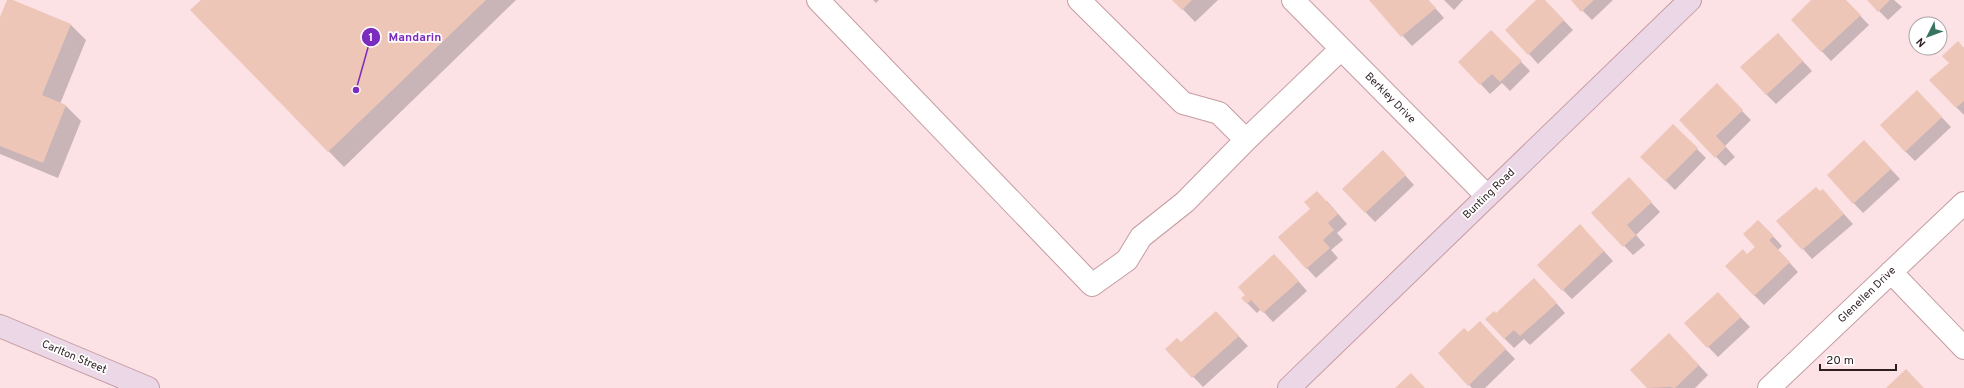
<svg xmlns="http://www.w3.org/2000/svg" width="1964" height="388" viewBox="0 0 1964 388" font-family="Overpass,sans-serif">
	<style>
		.shadow { fill: #0003 }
		.building { fill: #edc6b8 }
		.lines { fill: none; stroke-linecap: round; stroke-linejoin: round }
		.street-casing { stroke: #c59ca2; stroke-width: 24 }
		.secondary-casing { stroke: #c59ca2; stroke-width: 24 }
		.street { stroke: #fff; stroke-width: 22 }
		.secondary { stroke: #ebd7e6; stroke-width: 22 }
		.labels { text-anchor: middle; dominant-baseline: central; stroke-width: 3.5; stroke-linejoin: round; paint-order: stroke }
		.street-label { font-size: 11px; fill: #2d1e21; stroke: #fff }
		.leader { fill: none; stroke: #7b2cbf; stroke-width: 1.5 }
		.callout-dot { fill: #7b2cbf; stroke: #fff; stroke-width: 1.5 }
		.mark-label { font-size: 12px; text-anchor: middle; font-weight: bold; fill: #fff }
		.callout-label { font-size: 12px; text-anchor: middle; font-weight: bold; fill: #7b2cbf; stroke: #fff; stroke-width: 3.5; stroke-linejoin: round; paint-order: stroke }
	</style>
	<rect width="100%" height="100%" fill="#fce1e5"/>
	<path class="shadow" d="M8 0 71 25 86 40 60 104 66 106 81 121 58 178 0 154V20Z
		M202 0H516L344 167 192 10Z
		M873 0H879L876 3Z
		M1174 0H1218L1195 22Z
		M1370 0H1428L1444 18 1412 46Z
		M1444 0H1463L1454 10Z
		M1538 0H1544L1573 30 1538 64 1529 54Z
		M1572 0H1613L1592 20Z
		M1813 0H1845L1869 25 1831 61 1792 20Z
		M1868 0H1894L1902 7 1888 20Z
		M1491 31 1530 71 1510 91 1502 83 1490 94 1460 62Z
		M1787 44 1812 71 1776 104 1766 94Z
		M1964 49V115L1956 107 1950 63Z
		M1716 85 1751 120 1725 146 1735 157 1725 166 1680 120Z
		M1926 101 1951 127 1915 161 1905 151Z
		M1673 125 1706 158 1675 190 1642 157Z
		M1874 151 1900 179 1863 213 1828 175Z
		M1392 161 1414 185 1375 222 1343 189Z
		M1638 188 1660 212 1636 235 1645 245 1633 255 1592 213Z
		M1822 190 1853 224 1812 259 1778 221Z
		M1327 201 1347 224 1337 233 1343 240 1331 250 1338 258 1316 278 1279 238 1311 209Z
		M1768 231 1782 246 1778 250 1798 272 1764 305 1754 295 1756 247Z
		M1589 235 1613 261 1572 299 1563 290Z
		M1284 265 1307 291 1273 322 1261 309 1257 313 1247 303Z
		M1544 289 1565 313 1530 345 1524 339 1514 348 1504 338 1496 314Z
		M1727 303 1750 327 1718 357 1686 324Z
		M1225 322 1248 346 1203 387 1167 349Z
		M1489 332 1515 359 1485 388H1472L1439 353 1468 333Z
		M1679 344 1708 375 1695 388H1648L1631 370Z"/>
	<path class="building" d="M7 0H13L71 24 42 95 66 105 43 163 0 146V17Z
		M201 0H486L328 152 190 10Z
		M1172 0H1192L1182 10Z
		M1369 0H1428L1436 8 1401 37Z
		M1536 0H1545L1564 20 1528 55 1505 30Z
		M1571 0H1594L1581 12Z
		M1811 0H1846L1861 15 1821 52 1791 20Z
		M1867 0H1890L1878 12Z
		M1491 30 1522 61 1500 82 1492 74 1480 85 1458 62Z
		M1778 33 1803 61 1766 95 1740 67Z
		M1958 41 1964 48V101L1956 108 1929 80 1949 63 1942 56Z
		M1717 83 1743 110 1716 136 1726 147 1715 158 1679 120Z
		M1917 90 1942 117 1905 152 1880 125Z
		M1673 124 1698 148 1665 181 1640 157Z
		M1864 140 1891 169 1853 204 1827 175Z
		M1383 150 1406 175 1365 213 1342 189Z
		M1629 177 1652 202 1627 225 1636 235 1623 247 1591 213Z
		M1816 187 1820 191 1823 189 1844 214 1802 250 1776 221Z
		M1317 191 1338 214 1328 223 1334 230 1323 240 1330 248 1306 269 1278 237 1310 209 1304 202Z
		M1758 220 1774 236 1769 240 1790 262 1754 296 1725 266 1743 249 1747 254 1755 247 1743 234Z
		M1580 224 1604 251 1562 291 1537 265Z
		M1274 254 1299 281 1263 313 1251 300 1247 304 1241 298 1245 295 1238 287Z
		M1534 278 1557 303 1520 336 1514 330 1504 339 1485 319 1494 311 1496 313Z
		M1718 292 1741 317 1707 348 1684 323Z
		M1216 311 1239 336 1192 378 1165 349 1177 338 1181 342Z
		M1480 321 1506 349 1468 386 1438 353 1464 328 1468 332Z
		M1669 333 1699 365 1675 388 1669 387 1647 388 1630 370Z
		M1906 369 1924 388H1886Z
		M1411 373 1425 388H1395Z"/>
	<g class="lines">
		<defs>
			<path id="street" d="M818 0 1092 285 1127 260 1141 237 1185 202 1246 140 1341 49
				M1079 0 1183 103 1219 113 1246 140
				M1293 0 1487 196
				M1891 272 1964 348
				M1769 388 1964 203"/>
			<path id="secondary" d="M0 326 148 388
				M1289 388 1690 0"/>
		</defs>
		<use href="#street" class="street-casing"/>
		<use href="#secondary" class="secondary-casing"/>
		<use href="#street" class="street"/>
		<use href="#secondary" class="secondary"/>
	</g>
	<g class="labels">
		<g class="street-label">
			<text transform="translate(1390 98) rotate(45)">Berkley Drive</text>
			<text transform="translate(1489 194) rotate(-44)">Bunting Road</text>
			<text transform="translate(1867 295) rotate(-44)">Glenellen Drive</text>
			<text transform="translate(74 357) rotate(23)">Carlton Street</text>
		</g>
	</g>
	<path class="leader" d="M356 90L371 37"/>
	<g class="callout-dot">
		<circle cx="356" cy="90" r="4"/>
		<circle cx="371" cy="37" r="10"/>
	</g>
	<g class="mark-label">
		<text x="371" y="41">1</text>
	</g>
	<g class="callout-label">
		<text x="415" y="41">Mandarin</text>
	</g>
	<g transform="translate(1928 36) rotate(228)"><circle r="19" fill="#ffffff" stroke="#aba5a6"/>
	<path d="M0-3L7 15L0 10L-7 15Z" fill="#39745e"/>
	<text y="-6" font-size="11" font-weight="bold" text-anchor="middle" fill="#2d1e21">N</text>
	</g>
	<path d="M1820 364v6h76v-6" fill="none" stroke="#2d1e21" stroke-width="2"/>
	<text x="1826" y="364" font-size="12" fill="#2d1e21" stroke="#ffffff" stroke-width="3" paint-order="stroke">20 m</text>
</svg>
